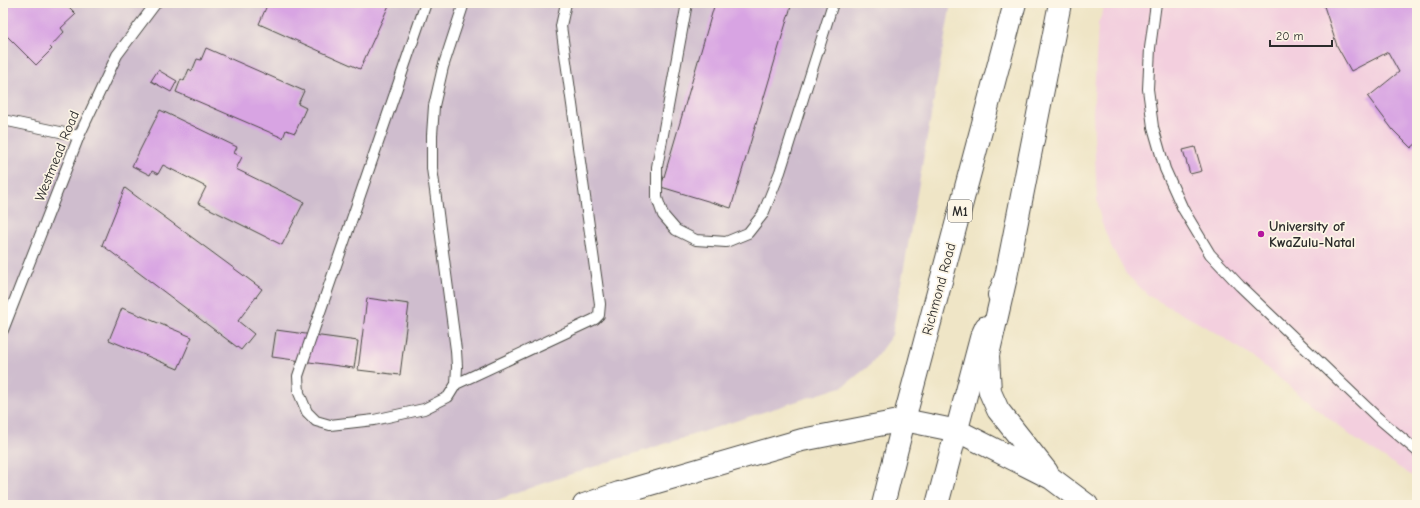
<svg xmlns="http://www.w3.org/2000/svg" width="1420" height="508" viewBox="0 0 1420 508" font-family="'Comic Neue',sans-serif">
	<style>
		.built { fill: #f3cfde }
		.industrial { fill: #cfbdce }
		.building { fill: #d8a4e3 }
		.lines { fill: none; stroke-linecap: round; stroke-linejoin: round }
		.service-casing { stroke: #484742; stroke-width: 12 }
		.trunk-casing { stroke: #484742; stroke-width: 24 }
		.motorway-casing { stroke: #484742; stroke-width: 24 }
		.service { stroke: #fff; stroke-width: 10 }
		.trunk { stroke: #fff; stroke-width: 22 }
		.motorway { stroke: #fff; stroke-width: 22 }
		.poi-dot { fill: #b5179e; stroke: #fcf5e5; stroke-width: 1.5 }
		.labels { text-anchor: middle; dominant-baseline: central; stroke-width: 3.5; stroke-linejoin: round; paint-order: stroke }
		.shield { fill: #fcf5e5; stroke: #6a6863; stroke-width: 1 }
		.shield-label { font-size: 13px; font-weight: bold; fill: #2b2b2b }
		.street-label { font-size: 14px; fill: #2b2b2b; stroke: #fcf5e5 }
		.poi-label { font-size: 14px; font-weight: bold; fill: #2b2b2b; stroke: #fcf5e5; text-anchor: start }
	</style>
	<rect width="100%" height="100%" fill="#fcf5e5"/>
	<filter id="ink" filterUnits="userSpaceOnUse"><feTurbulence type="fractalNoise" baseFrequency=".025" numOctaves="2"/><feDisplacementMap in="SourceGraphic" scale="8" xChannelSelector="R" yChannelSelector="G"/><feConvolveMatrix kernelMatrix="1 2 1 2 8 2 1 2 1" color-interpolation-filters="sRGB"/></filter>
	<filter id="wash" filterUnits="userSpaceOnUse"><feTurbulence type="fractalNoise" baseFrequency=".012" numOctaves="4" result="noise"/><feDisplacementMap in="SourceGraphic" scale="16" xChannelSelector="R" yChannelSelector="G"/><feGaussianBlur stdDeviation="0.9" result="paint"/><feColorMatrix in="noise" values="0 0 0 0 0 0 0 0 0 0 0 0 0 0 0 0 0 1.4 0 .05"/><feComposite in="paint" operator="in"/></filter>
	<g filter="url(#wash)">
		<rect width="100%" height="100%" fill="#efe5c6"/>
		<path class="built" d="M1106 3H1417V479L1355 439 1259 362 1217 333 1149 296 1126 274 1111 246 1101 221 1097 199 1093 114 1098 24Z"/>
		<path class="industrial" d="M3 3H951L892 335 870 365 844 386 556 479 483 505H3Z"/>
		<g id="blocks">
			<path class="building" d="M3 3H65L76 14 61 28 64 32 50 47 52 49 36 65 3 32Z
				M268 3H390L360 69 259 24Z
				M715 3H792L731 208 661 187Z
				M1323 3H1413L1417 14V143L1411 148 1393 130 1368 97 1399 72 1388 52 1351 71 1337 46Z
				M206 48 304 91 298 104 306 108 295 133 286 130 283 138 176 92 181 79 184 81 189 69 192 71 197 59 201 60Z
				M158 70 177 81 171 92 151 81Z
				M160 110 237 147 234 153 242 157 236 169 304 202 282 245 198 203 206 187 163 165 158 174 152 171 150 175 132 166Z
				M1195 147 1202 171 1190 174 1183 150Z
				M125 188 262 289 238 321 254 334 241 350 102 245Z
				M367 298 409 304 400 375 358 370Z
				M122 308 192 337 178 369 109 340Z
				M276 330 358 341 354 368 272 357Z
				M3 487H4L8 505H3Z"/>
		</g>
	</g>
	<g filter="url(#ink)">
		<use href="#blocks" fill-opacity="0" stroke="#484742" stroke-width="1"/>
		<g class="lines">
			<defs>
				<path id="service" d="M426 3 298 376 299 393 307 412 316 421 330 425 374 420 424 409 448 397 456 384 457 367 456 350 432 168V135L434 106 443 67 464 3
					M687 3 657 167V198L663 215 676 230 696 240 726 242 748 233 763 214 780 172 833 3
					M1156 3 1150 48 1148 89 1153 127 1165 169 1183 209 1210 254 1240 286 1377 417 1417 451
					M3 120 79 136
					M3 330 79 136 117 55 156 3
					M456 384 595 319 599 315 600 304 561 26 566 3"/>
				<path id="trunk" d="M999 295 1006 277 1060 3
					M883 505 904 420 1015 3
					M937 505 981 338 986 327"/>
				<path id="motorway" d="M1006 277 988 355 990 392 998 410 1047 472
					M584 505 619 493 802 440 904 420 958 431 1051 478 1087 505"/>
			</defs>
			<use href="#service" class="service-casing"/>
			<use href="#trunk" class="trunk-casing"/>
			<use href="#motorway" class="motorway-casing"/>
			<use href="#service" class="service"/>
			<use href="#trunk" class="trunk"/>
			<use href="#motorway" class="motorway"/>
		</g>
	</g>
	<circle class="poi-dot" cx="1261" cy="234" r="4"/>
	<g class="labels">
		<rect class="shield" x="948" y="200" width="24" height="22" rx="3"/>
		<g class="shield-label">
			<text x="960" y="211">M1</text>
		</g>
		<g class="street-label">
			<text transform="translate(57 156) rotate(-68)">Westmead Road</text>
			<text transform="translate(939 289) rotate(-75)">Richmond Road</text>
		</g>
		<g class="poi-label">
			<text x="1269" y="226">University of<tspan x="1269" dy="16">KwaZulu-Natal</tspan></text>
		</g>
	</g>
	<rect width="1420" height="508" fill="none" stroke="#fcf5e5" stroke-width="16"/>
	<path d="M1270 40v6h62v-6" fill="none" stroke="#2b2b2b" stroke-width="2"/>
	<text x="1276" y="40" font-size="12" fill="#2b2b2b" stroke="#fcf5e5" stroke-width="3" paint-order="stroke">20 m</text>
</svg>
